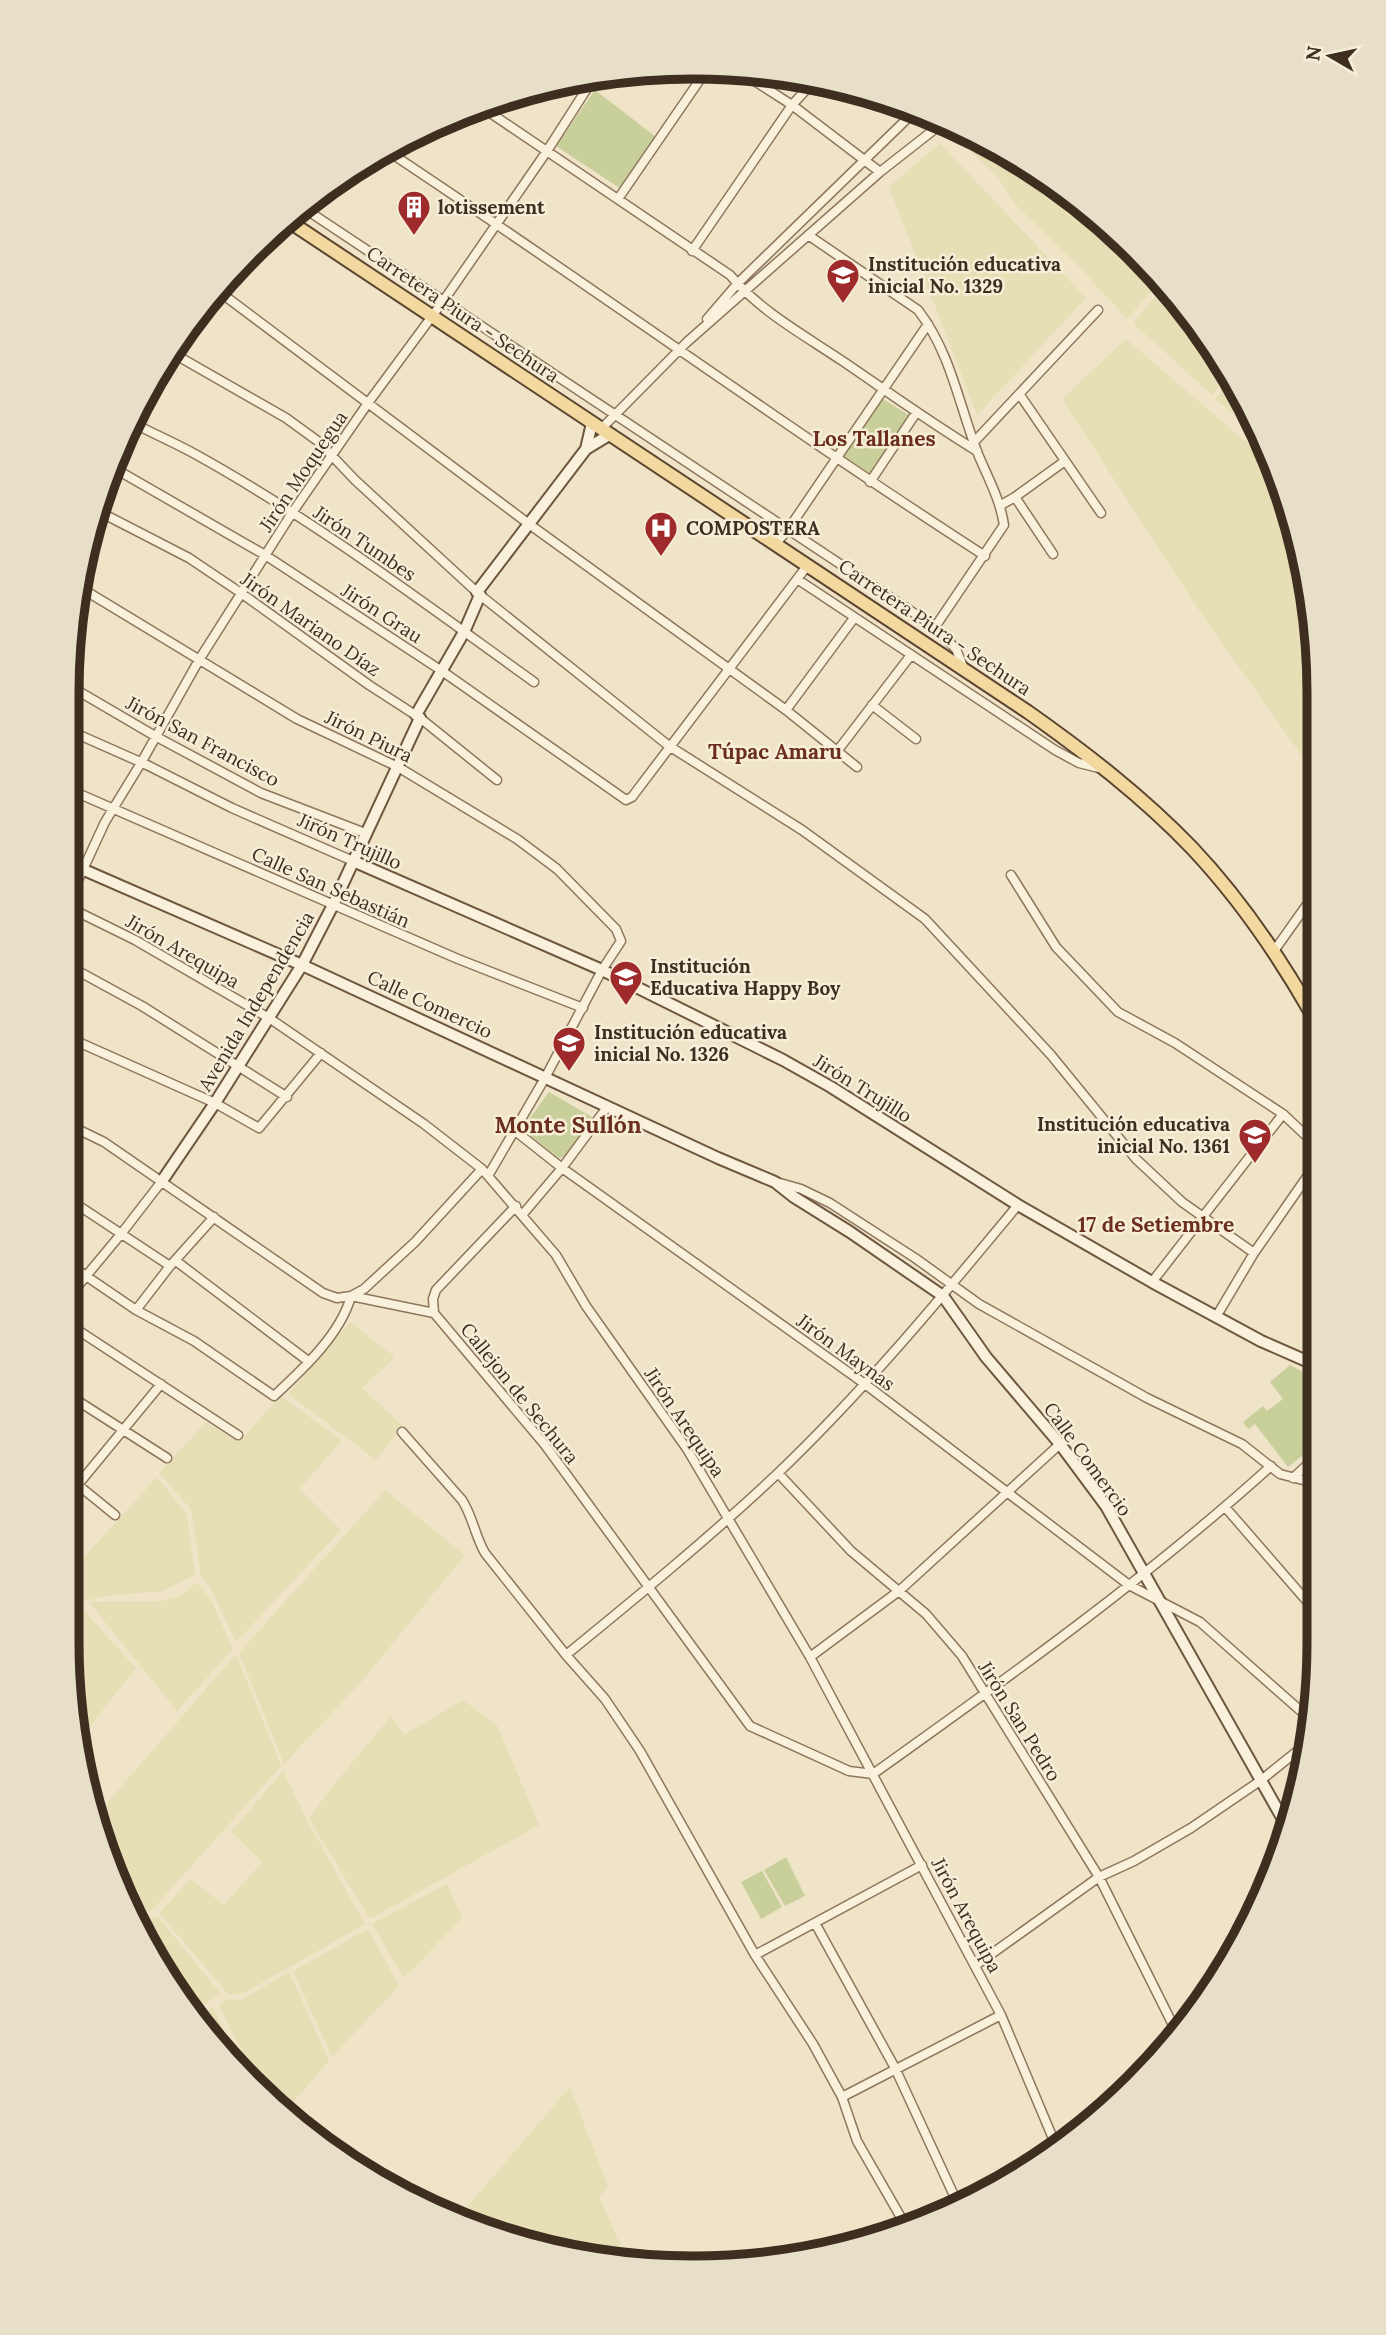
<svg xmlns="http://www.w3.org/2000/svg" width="1386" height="2335" viewBox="0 0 1386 2335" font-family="Lora,serif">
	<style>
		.farmland { fill: #e6deb5 }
		.green { fill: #c9cf9b }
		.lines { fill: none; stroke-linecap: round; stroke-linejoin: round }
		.river { stroke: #a9c4bc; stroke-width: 18 }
		.street-casing { stroke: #8d765c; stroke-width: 11 }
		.secondary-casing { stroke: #6f573f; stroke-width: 14 }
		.primary-casing { stroke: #5b4430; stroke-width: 16 }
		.street { stroke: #faf1dc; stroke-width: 8 }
		.secondary { stroke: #faf1dc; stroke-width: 10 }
		.primary { stroke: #f3d9a0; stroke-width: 12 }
		.labels { text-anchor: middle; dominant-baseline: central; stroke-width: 5; stroke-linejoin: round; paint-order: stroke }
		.poi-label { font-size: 19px; font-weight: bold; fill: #3d2e20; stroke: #f7eed8; text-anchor: start }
		.street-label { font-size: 19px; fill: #3d2e20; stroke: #f7eed8 }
		.neighbourhood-label { font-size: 21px; font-weight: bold; fill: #6b2e1e; stroke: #f7eed8 }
		.quarter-label { font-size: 23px; font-weight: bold; fill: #6b2e1e; stroke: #f7eed8 }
		.rim { fill: none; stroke: #3d2e20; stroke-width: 9 }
	</style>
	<rect width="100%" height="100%" fill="#f0e4c8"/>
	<path class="farmland" d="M960 129 1041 172 1136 250 1160 281 1127 319 1081 269 1015 204 999 179 954 134Z
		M940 143 1086 298 977 415 889 187Z
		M1164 286 1229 372 1212 395 1133 323Z
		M1126 339 1276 468 1286 492 1318 652V779L1196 606 1062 399Z
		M1233 376 1235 379 1261 436 1215 399Z
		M350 1322 395 1357 362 1388 403 1426 376 1460 288 1394Z
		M280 1396 342 1440 300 1489 341 1530 236 1642 210 1587 201 1576 191 1509 159 1473 206 1422 239 1442Z
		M157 1477 187 1515 195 1575 163 1591 105 1596 81 1602 67 1586V1576Z
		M385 1490 465 1555 363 1680 284 1764 239 1653Z
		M197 1582 211 1600 233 1649 177 1711 89 1602 162 1601 180 1596Z
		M83 1610 136 1668 82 1736 67 1642V1625Z
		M236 1654 281 1766 152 1910 136 1912 100 1843 95 1817Z
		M463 1700 497 1725 539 1825 370 1919 309 1819 328 1792 391 1716 404 1735Z
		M283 1771 310 1826 365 1924 244 1993 229 1995 159 1913 191 1879 224 1905 262 1862 231 1832Z
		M447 1884 462 1918 404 1978 372 1924Z
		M154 1916 158 1917 220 1993 191 2015 144 1927Z
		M368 1929 399 1986 332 2057 293 1971Z
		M289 1972 329 2061 287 2109 255 2078 219 2005 228 1999 241 2000Z
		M213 2007 240 2064 195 2021Z
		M570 2087 608 2186 599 2197 627 2260 530 2247 460 2215Z"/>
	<path class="green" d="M595 90 656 137 621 189 556 146Z
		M880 397 910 416 870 474 841 455Z
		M549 1092 592 1117V1120L568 1155 559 1158 527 1133 524 1126Z
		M1290 1365 1318 1380V1443L1288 1467 1255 1424 1248 1429 1243 1422 1263 1406 1267 1411 1283 1399 1270 1382Z
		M786 1857 805 1896 785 1906 764 1870Z
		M762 1871 782 1907 761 1919 741 1882Z"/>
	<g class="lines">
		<path class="river" d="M928 120 935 115"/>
		<defs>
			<path id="street" d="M739 71 792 105 880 172
				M480 106 730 275C761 312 804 335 844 362 888 392 931 423 977 451
				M906 106 911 115
				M386 150C587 283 782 425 985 556
				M618 199 708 68
				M302 207 935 627 956 649 964 669
				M808 235 918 310C951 353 959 405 978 454 988 478 1000 499 1004 525L935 627
				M692 251 792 105 816 79
				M217 290 529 524 786 710 857 767
				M707 319 737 284 911 115 920 110
				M169 351 286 418 319 442 355 480 480 595 669 746 802 830 925 919 1051 1055 1136 1159 1182 1202 1254 1253
				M1020 395 1101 513
				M133 423C154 434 175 443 195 454 314 520 424 603 534 682
				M601 429 687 342 880 172 945 121
				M975 441 1098 310
				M112 467 265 555 442 671 626 800 632 797 807 566
				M106 479 186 328
				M870 482 916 413
				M1015 497 1065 461
				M1001 505 1015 497 1053 554
				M96 510 189 558 241 593 369 685 420 718 497 780
				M775 544 787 531 928 324
				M797 579 1055 750 1079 763 1099 768
				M81 588 297 719 398 767 517 839 557 869 616 929 621 941 602 970 545 1078 488 1176
				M68 685 155 736 261 793 365 833
				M872 705 916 739
				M786 710 854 618
				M68 730 147 765 232 808 353 861
				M838 750 911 655
				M68 789 458 959 583 1008
				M1011 875 1056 947 1118 1012 1175 1043 1283 1114 1318 1147
				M68 902 105 822 141 763 199 660 292 513 368 403 444 300 547 151 595 76
				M68 907 135 940 269 1018 424 1124 482 1169 556 1255 586 1306 687 1449 810 1657 1001 2015 1057 2148
				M1274 951 1318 889
				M67 965 142 1006 287 1097
				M67 1037 215 1103 259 1128 321 1053
				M67 1124 104 1142 323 1293 337 1298 351 1296 434 1313 545 1445 750 1726 849 1771 873 1774C1009 1677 1146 1579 1271 1466
				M514 1130 562 1168 865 1384 1129 1585 1200 1622 1311 1720
				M780 1183 801 1189 830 1203 915 1258 979 1304 1147 1398 1242 1444 1280 1474 1318 1484
				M67 1198 170 1266
				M523 1214 562 1168 608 1106
				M176 1261 308 1361
				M67 1263 136 1310 194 1341 274 1396C302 1370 341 1334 351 1296L364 1289 415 1242 482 1169
				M1152 1282 1283 1114
				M67 1299 121 1234 162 1181
				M136 1310 170 1266 214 1217
				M434 1313 433 1299 436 1290 516 1206
				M1216 1317 1254 1253 1318 1161
				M67 1323 238 1435
				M67 1394 167 1458
				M402 1432 462 1500C473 1517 475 1536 485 1553L566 1655 605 1699 640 1751 755 1955 813 2044 842 2097 857 2141 907 2228
				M778 1473 851 1551 926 1614 962 1656 1099 1877 1176 2031
				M67 1476 115 1515
				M1293 1478 1318 1455
				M67 1498 161 1384
				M1225 1507 1318 1614
				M67 1561 75 1569
				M566 1655C637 1597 709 1538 776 1475 864 1391 941 1298 1018 1205
				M810 1657 899 1591 1060 1444
				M815 1923 895 2068 957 2202
				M755 1955 922 1865
				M976 1965 1099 1877 1134 1861 1191 1828 1260 1781 1306 1744
				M842 2097 1001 2015
				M945 2208 966 2197"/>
			<path id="secondary" d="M586 449 592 423
				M477 592 586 449 609 435
				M416 715 464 632 480 595
				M353 861 602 970 783 1060 831 1087 1018 1205 1152 1282 1261 1341 1318 1366
				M68 863 302 965 718 1158 775 1182 794 1197 850 1232 943 1296 986 1357 1060 1444 1106 1506 1289 1830
				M162 1181 215 1103 302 965 333 905 420 718"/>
			<path id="primary" d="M287 220 1028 712C1086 753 1142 796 1192 848 1242 901 1283 962 1318 1025"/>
		</defs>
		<use href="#street" class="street-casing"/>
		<use href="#secondary" class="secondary-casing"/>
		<use href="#primary" class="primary-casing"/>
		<use href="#street" class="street"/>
		<use href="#secondary" class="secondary"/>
		<use href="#primary" class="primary"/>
	</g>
	<defs>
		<symbol id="building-pin" viewBox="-11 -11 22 30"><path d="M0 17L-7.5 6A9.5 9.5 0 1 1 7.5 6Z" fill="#9e2a2b" stroke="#f7eed8"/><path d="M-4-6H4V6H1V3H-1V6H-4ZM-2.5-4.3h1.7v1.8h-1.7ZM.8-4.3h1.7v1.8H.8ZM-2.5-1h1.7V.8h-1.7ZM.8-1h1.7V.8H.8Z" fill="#fff"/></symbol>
		<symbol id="school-pin" viewBox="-11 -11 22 30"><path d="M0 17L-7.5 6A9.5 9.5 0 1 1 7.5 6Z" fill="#9e2a2b" stroke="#f7eed8"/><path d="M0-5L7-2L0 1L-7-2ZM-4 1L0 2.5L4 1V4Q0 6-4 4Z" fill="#fff"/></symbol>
		<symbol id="hospital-pin" viewBox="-11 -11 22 30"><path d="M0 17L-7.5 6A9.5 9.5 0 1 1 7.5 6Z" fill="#9e2a2b" stroke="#f7eed8"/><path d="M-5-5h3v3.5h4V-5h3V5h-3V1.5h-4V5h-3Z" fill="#fff"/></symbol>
	</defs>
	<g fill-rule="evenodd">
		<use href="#building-pin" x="395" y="188" width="38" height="52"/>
		<use href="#school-pin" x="824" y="256" width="38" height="52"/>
		<use href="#hospital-pin" x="642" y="509" width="38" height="52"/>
		<use href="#school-pin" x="607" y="958" width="38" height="52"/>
		<use href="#school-pin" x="550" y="1024" width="38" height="52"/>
		<use href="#school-pin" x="1236" y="1116" width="38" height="52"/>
	</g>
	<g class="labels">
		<g class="poi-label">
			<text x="438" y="207">lotissement</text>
			<text x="868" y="264">Institución educativa<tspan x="868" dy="22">inicial No. 1329</tspan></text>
			<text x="686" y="528">COMPOSTERA</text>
			<text x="650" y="966">Institución<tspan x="650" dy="22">Educativa Happy Boy</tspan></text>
			<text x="594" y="1032">Institución educativa<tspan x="594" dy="22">inicial No. 1326</tspan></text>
			<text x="1230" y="1124" text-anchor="end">Institución educativa<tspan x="1230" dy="22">inicial No. 1361</tspan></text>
		</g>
		<g class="street-label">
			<text transform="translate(463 314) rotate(34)">Carretera Piura - Sechura</text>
			<text transform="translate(303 471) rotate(-56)">Jirón Moquegua</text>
			<text transform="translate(365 543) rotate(34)">Jirón Tumbes</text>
			<text transform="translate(382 613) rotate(33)">Jirón Grau</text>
			<text transform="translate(311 624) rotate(35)">Jirón Mariano Díaz</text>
			<text transform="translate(935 627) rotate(34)">Carretera Piura - Sechura</text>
			<text transform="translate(369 736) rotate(26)">Jirón Piura</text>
			<text transform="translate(203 741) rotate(28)">Jirón San Francisco</text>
			<text transform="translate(350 841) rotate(24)">Jirón Trujillo</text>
			<text transform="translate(331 887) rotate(24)">Calle San Sebastián</text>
			<text transform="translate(183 951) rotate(30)">Jirón Arequipa</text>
			<text transform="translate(256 1001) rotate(-59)">Avenida Independencia</text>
			<text transform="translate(430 1004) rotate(25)">Calle Comercio</text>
			<text transform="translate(863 1088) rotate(32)">Jirón Trujillo</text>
			<text transform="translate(846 1352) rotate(36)">Jirón Maynas</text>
			<text transform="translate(520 1393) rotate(51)">Callejon de Sechura</text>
			<text transform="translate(685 1422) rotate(56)">Jirón Arequipa</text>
			<text transform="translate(1088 1459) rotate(54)">Calle Comercio</text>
			<text transform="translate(1020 1721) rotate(58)">Jirón San Pedro</text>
			<text transform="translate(967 1915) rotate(62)">Jirón Arequipa</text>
		</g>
		<g class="neighbourhood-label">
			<text x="874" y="438">Los Tallanes</text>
			<text x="775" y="751">Túpac Amaru</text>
			<text x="1156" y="1224">17 de Setiembre</text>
		</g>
		<g class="quarter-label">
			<text x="568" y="1124">Monte Sullón</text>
		</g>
	</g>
	<path d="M0 0H1386V2335H0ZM693 79H693A614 614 0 0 1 1307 693V1642A614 614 0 0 1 693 2256H693A614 614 0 0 1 79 1642V693A614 614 0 0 1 693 79Z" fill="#e8dfc9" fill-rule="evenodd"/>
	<path class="rim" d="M693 79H693A614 614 0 0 1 1307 693V1642A614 614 0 0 1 693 2256H693A614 614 0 0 1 79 1642V693A614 614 0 0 1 693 79Z"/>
	<g transform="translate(1330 56) rotate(279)" stroke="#f7eed8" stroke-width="5" paint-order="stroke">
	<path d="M0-5L12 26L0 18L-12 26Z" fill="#3d2e20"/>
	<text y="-10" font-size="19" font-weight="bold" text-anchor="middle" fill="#3d2e20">N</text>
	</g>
</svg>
